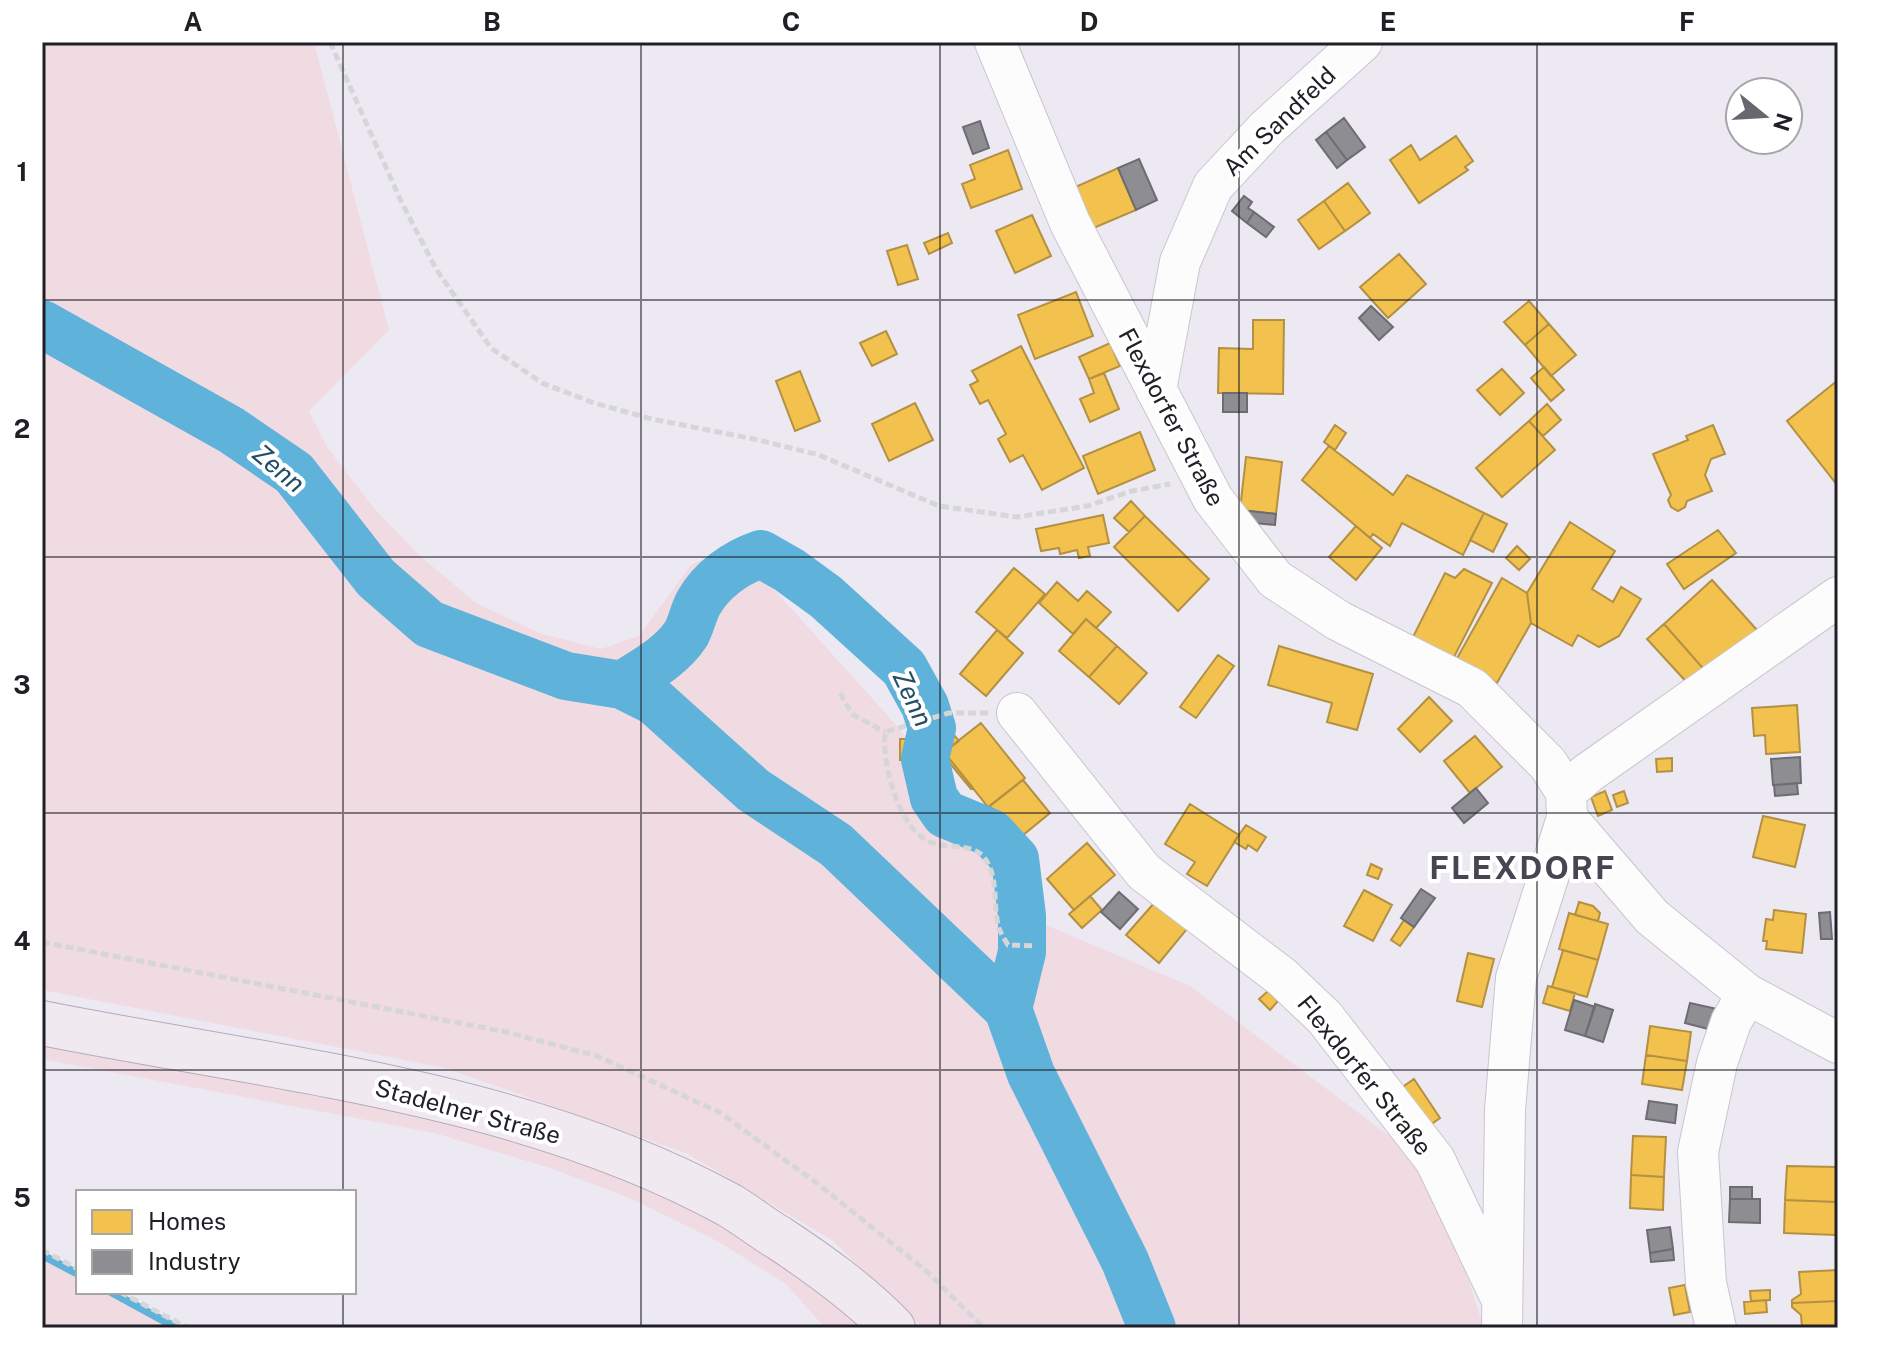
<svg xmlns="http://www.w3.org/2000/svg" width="1880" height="1370" viewBox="0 0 1880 1370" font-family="'Public Sans',sans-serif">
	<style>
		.green { fill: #f1dbe3 }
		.homes { fill: #f2c14e; stroke: #b39042; stroke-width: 2 }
		.industry { fill: #8d8d92; stroke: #6d6c72; stroke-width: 2 }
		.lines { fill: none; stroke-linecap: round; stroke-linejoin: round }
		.stream { stroke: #5fb2d9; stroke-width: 8 }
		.river { stroke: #5fb2d9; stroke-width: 48 }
		.minor-casing { stroke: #c7c6cd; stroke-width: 42 }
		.major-casing { stroke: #b7abb9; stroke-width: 46 }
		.path { stroke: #d6d5d8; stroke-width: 5; stroke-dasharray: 8 4; stroke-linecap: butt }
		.minor { stroke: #fcfcfd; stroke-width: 40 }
		.major { stroke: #f0eaf0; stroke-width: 44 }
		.grid { fill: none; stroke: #211f26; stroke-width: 2; stroke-opacity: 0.55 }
		.labels { text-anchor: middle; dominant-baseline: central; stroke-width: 8; stroke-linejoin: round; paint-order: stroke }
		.street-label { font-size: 24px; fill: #211f26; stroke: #fff }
		.water-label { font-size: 26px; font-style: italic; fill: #224f65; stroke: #fff }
		.district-label { font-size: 32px; font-weight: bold; letter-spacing: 2px; fill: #484452; stroke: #fff }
		.neatline { fill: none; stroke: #211f26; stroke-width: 3 }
		.grid-label { font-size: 26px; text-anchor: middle; font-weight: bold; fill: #211f26 }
	</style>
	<rect width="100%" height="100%" fill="#ece9f3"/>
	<path class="green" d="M42 42H314L389 330 309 411 327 447 373 507 419 555 476 603 539 633 601 649 639 636 691 565 734 545 897 726 1034 920 1190 986 1416 1156 1454 1235 1481 1319V1328H923L833 1241 688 1154 445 1068 42 990Z
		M42 1023 654 1170 893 1328H825L786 1284 719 1242 632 1199 553 1169 435 1133 42 1059Z
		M42 1255 78 1274V1292H111L177 1328H42Z"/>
	<path class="homes" d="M1456 136 1473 161 1465 167 1468 170 1419 203 1390 160 1411 145 1420 160Z
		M1008 150 1022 189 971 208 962 184 975 179 970 165Z
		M1118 168 1136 210 1089 230 1071 189Z
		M1348 183 1370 213 1345 231 1324 201Z
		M1324 201 1345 231 1319 249 1298 220Z
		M1032 215 1051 256 1015 273 996 231Z
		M948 233 952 243 929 254 924 243Z
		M907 245 918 279 898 285 887 251Z
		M1399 254 1426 284 1388 318 1360 287Z
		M1076 292 1093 336 1035 359 1018 315Z
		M1529 301 1549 324 1525 345 1504 322Z
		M1253 320H1284L1283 394 1218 393 1219 348 1253 349Z
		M1549 324 1576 355 1551 376 1525 345Z
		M886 331 897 354 872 366 860 343Z
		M1110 343 1120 366 1089 379 1079 357Z
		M1021 346 1084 468 1042 490 1023 455 1010 462 998 439 1006 434 988 400 980 404 970 385 978 381 972 371Z
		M1544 367 1564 390 1551 401 1531 378Z
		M1502 369 1524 393 1500 415 1477 390Z
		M800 371 820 421 795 431 776 381Z
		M1104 373 1119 409 1090 422 1080 399 1094 393 1089 379Z
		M1838 380V486L1787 421Z
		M915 403 933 440 889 461 872 424Z
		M1547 404 1561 420 1543 436 1529 421Z
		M1529 421 1555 450 1502 497 1476 468Z
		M1335 425 1346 433 1335 450 1324 442Z
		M1713 425 1725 454 1711 459 1705 475 1712 491 1687 501 1685 507 1678 511 1671 507 1668 500 1671 495 1653 454 1688 440 1686 436Z
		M1140 432 1155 470 1098 494 1083 456Z
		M1329 446 1393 495 1407 475 1484 513 1463 555 1402 523 1390 546 1373 534 1370 538 1302 480Z
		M1246 457 1282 462 1276 514 1240 510Z
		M1131 501 1145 516 1129 532 1114 518Z
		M1484 513 1507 524 1493 552 1470 540Z
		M1103 515 1109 543 1088 547 1090 556 1079 558 1077 550 1060 554 1059 548 1041 551 1036 529Z
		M1145 516 1209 579 1178 611 1114 547Z
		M1570 522 1615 551 1592 589 1613 602 1621 587 1641 599 1619 636 1599 647 1578 635 1572 646 1531 623 1527 593Z
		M1356 526 1382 548 1356 580 1329 557Z
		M1718 530 1736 553 1684 589 1667 564Z
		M1517 546 1530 559 1519 570 1506 558Z
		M1014 568 1045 594 1007 638 976 612Z
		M1464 569 1492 583 1453 659 1412 639 1445 573 1455 578Z
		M1502 578 1527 593 1531 623 1497 683 1456 660Z
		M1712 580 1757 630 1708 674 1664 624Z
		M1057 582 1078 601 1087 591 1111 612 1096 628 1086 619 1073 634 1039 603Z
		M1086 619 1117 646 1089 677 1059 651Z
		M1664 624 1708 674 1692 688 1647 639Z
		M997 630 1023 653 986 696 960 674Z
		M1117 646 1147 673 1119 704 1089 677Z
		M1279 646 1373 674 1357 730 1327 722 1332 703 1268 685Z
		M1218 655 1234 666 1196 718 1180 707Z
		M1429 697 1452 721 1420 752 1398 729Z
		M1797 705 1800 752 1766 754 1765 735 1754 736 1752 708Z
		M981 723 1025 778 988 807 944 752Z
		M955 736 959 741 944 752 973 788 971 789 938 749Z
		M1475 736 1502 767 1470 793 1444 761Z
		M900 739H913V760H900Z
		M1672 758V771L1657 772 1656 759Z
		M1023 780 1050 813 1017 840 990 806Z
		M1605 791 1612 810 1598 816 1591 797Z
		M1624 791 1628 803 1617 807 1613 795Z
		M1190 804 1239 835 1207 886 1187 874 1195 862 1165 844Z
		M1763 816 1805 825 1795 867 1753 857Z
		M1246 825 1266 837 1257 851 1248 845 1246 849 1234 842Z
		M1087 843 1115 875 1074 910 1047 879Z
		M1028 847 1036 857 1026 865 1018 855Z
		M1371 864 1382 869 1378 879 1367 875Z
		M1364 890 1392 905 1373 941 1344 926Z
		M1090 896 1102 910 1082 928 1069 914Z
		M1155 902 1187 929 1159 963 1126 935Z
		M1579 902 1593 906 1600 913 1598 921 1575 915Z
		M1774 910 1806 914 1802 953 1766 949 1767 941H1763L1766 919 1773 920Z
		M1569 913 1608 924 1598 960 1559 949Z
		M1404 920 1414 927 1400 946 1391 940Z
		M1563 950 1598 960 1587 997 1552 987Z
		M1468 953 1494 959 1482 1007 1457 1001Z
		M1548 986 1575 993 1570 1011 1543 1003Z
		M1268 991 1278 1001 1270 1010 1259 999Z
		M1650 1026 1691 1032 1687 1061 1646 1055Z
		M1646 1055 1687 1061 1682 1090 1642 1084Z
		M1414 1079 1440 1118 1420 1132 1394 1093Z
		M1633 1136 1666 1137 1664 1177 1631 1175Z
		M1787 1166 1838 1167 1837 1202 1785 1200Z
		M1631 1175 1664 1177 1663 1210 1630 1208Z
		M1785 1200 1837 1202 1836 1235 1784 1233Z
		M1838 1270V1301L1792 1303V1300L1801 1294 1799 1272Z
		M1685 1285 1690 1312 1674 1315 1669 1288Z
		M1770 1290V1300L1751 1301 1750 1291Z
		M1766 1300 1767 1312 1745 1314 1744 1302Z
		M1838 1301V1328H1802L1801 1315 1792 1307V1303Z"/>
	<path class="industry" d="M1344 118 1365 147 1347 160 1326 132Z
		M980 121 989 148 973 154 963 127Z
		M1326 132 1347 160 1337 168 1316 140Z
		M1139 159 1157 200 1136 210 1118 168Z
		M1244 196 1252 202 1248 208 1254 212 1247 223 1232 211Z
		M1254 212 1274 227 1266 237 1247 223Z
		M1371 306 1393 327 1379 340 1359 318Z
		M1223 393H1247V412H1223Z
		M1240 510 1276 514 1275 525 1244 522Z
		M1800 757 1801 783 1773 785 1771 759Z
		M1797 783 1798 794 1775 796 1774 785Z
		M1476 788 1488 803 1464 823 1452 808Z
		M1421 889 1435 898 1414 927 1401 918Z
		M1119 892 1138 909 1120 929 1101 912Z
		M1830 912 1832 939H1821L1819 913Z
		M1574 1000 1595 1007 1585 1036 1565 1030Z
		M1690 1003 1717 1009 1712 1030 1685 1023Z
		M1595 1004 1613 1010 1603 1042 1585 1036Z
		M1649 1101 1677 1105 1675 1123 1646 1119Z
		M1730 1187H1752V1199H1730Z
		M1730 1199H1760V1223L1729 1222Z
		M1670 1227 1673 1249 1650 1253 1647 1230Z
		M1673 1249 1674 1260 1651 1262 1650 1253Z"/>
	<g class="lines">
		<path class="stream" d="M42 1255 78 1274
			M111 1292 177 1328"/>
		<path class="river" d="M42 324 231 430 294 473 376 578 429 624 566 676 622 685 654 701 753 790 836 845 1008 1009 1031 1074 1125 1261 1152 1328
			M622 685C644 671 671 657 686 634 691 625 693 614 698 604 711 580 735 563 761 554L789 570 826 597 904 668 925 706 932 728 925 759 934 798 945 814 991 833 1015 859 1022 916V952L1008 1009"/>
		<defs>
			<path id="minor" d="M995 42 1070 223 1213 499 1275 579 1339 621 1472 688 1548 764 1566 792 1567 818 1516 978 1505 1110 1502 1328
				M1156 390 1180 262 1213 186 1267 128 1362 42
				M1017 713 1144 872 1282 977 1325 1018 1435 1160 1499 1294
				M1566 792 1588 773 1838 597
				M1567 818 1652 917 1747 994 1838 1043
				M1716 1328 1706 1283 1698 1152 1717 1063 1731 1022 1747 994"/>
			<path id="major" d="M42 1023C272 1069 520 1091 729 1205 746 1215 762 1228 779 1238 820 1265 859 1293 893 1328"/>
		</defs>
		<use href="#minor" class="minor-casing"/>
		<use href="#major" class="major-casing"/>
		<path class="path" d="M330 42 401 201 436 269 491 348 542 383 594 403 652 419 754 439 819 455 939 506 1017 517 1087 506 1132 491 1170 484
			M840 693 852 714 885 732
			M988 713H949L885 732C882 764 898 828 930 842 946 849 971 843 983 856 1000 876 992 905 999 928 1001 934 1005 940 1008 945L1036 946
			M42 942 506 1032 597 1056 719 1112 818 1184 924 1269 984 1328
			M42 1250 78 1269
			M120 1292 188 1328"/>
		<use href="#minor" class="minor"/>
		<use href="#major" class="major"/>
	</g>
	<path class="grid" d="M343 42V1192M641 42V1328M940 42V1328M1239 42V1328M1537 42V1328M42 300H1838M42 557H1838M42 813H1838M42 1070H1838M343 1292V1328"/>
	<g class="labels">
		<g class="street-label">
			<text transform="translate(1279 121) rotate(-44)">Am Sandfeld</text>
			<text transform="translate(1172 417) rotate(62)">Flexdorfer Straße</text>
			<text transform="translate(1365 1075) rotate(51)">Flexdorfer Straße</text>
			<text transform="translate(468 1111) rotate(15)">Stadelner Straße</text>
		</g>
		<g class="water-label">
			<text transform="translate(279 468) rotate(40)">Zenn</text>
			<text transform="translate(913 698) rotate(65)">Zenn</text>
		</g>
		<g class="district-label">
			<text x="1523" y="867">FLEXDORF</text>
		</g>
	</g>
	<rect width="1880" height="1370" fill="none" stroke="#ffffff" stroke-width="88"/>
	<rect x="76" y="1190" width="280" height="104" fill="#ffffff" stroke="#a6a5a8" stroke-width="2"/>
	<rect x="92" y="1210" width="40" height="24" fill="#f2c14e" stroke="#a6a5a8" stroke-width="2"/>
	<text x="148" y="1230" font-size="24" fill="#211f26">Homes</text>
	<rect x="92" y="1250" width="40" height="24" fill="#8d8d92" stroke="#a6a5a8" stroke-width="2"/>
	<text x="148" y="1270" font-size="24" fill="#211f26">Industry</text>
	<g transform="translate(1764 116) rotate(108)"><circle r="38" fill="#ffffff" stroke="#a6a5a8" stroke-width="2"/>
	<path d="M0-6L14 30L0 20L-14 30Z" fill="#68666e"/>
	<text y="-12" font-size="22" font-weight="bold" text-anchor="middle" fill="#211f26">N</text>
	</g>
	<rect x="44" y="44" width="1792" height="1282" class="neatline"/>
	<g class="grid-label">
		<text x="193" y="31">A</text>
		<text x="492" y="31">B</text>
		<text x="791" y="31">C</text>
		<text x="1089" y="31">D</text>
		<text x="1388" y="31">E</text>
		<text x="1687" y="31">F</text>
		<text x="22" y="181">1</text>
		<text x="22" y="438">2</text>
		<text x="22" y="694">3</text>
		<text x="22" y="950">4</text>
		<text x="22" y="1207">5</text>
	</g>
</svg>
